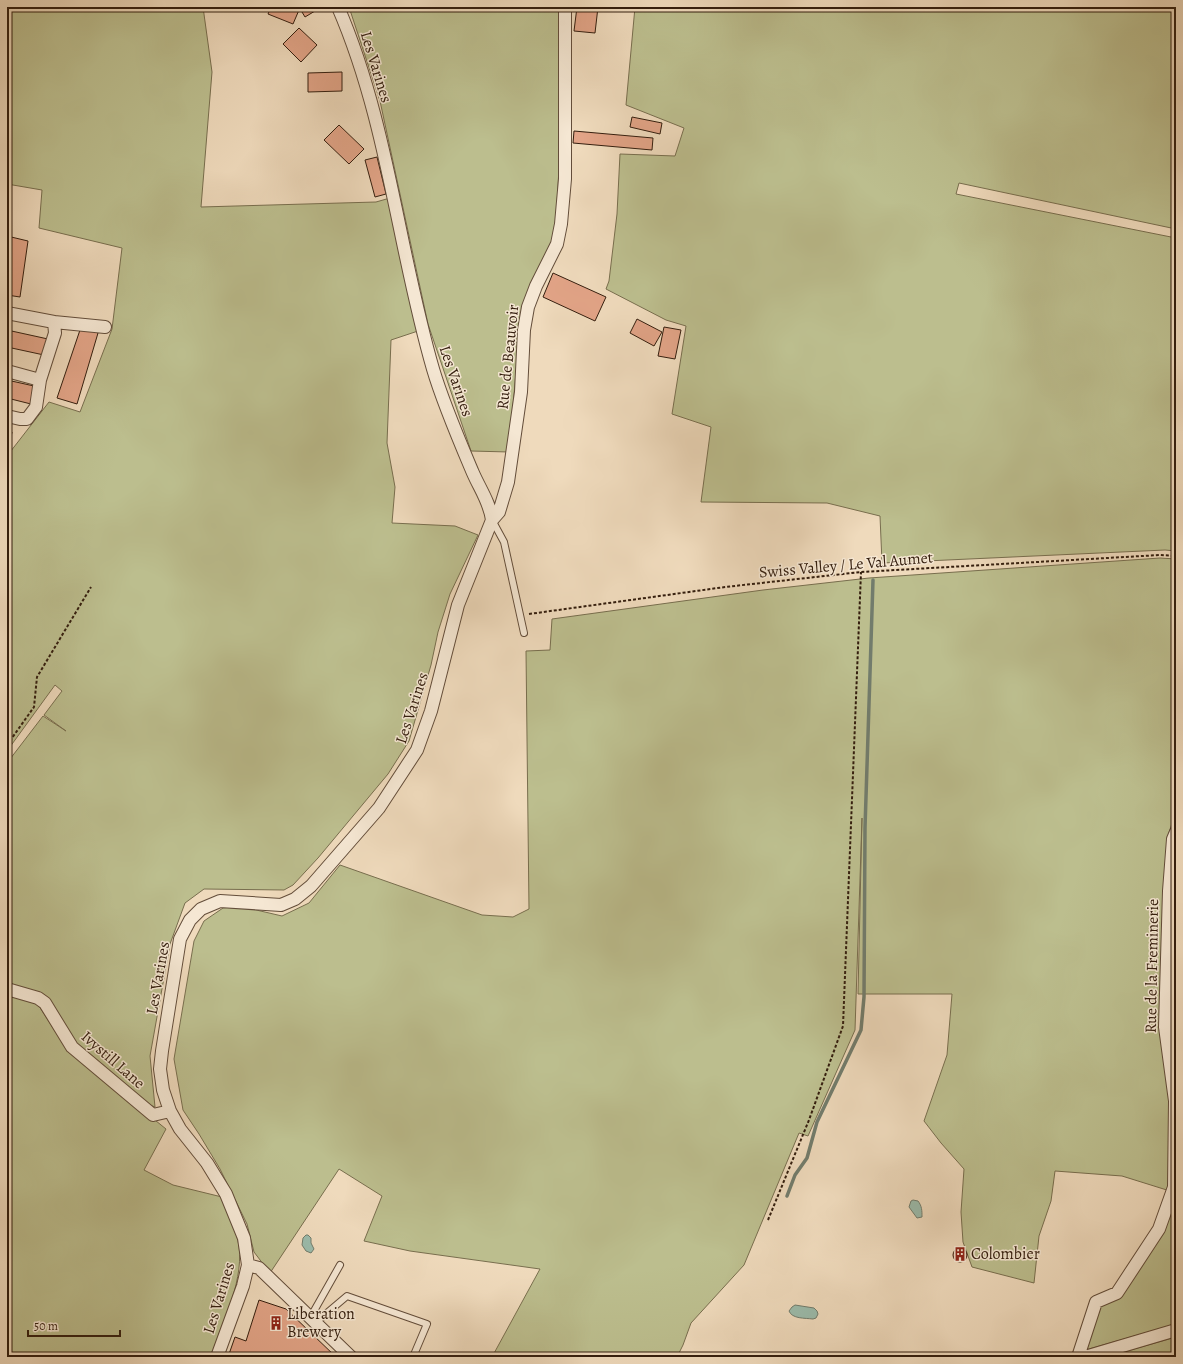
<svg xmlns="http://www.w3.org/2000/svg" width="1183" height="1364" viewBox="0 0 1183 1364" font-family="Alegreya,serif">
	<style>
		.green { fill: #bcbe8e; stroke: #786e4e }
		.water { fill: #9bbbab; stroke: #727c6c }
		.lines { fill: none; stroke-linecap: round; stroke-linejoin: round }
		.stream { stroke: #727c6c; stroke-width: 3.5 }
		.building { fill: #e2a487; stroke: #341e0e }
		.lane-casing { stroke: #634d3a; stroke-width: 8 }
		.street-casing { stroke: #634d3a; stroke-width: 14 }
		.path { stroke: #341e0e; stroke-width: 2; stroke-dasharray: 3 2; stroke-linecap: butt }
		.lane { stroke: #f5e7d3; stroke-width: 6 }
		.street { stroke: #f5e7d3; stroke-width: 12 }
		.labels { text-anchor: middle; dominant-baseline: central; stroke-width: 3; stroke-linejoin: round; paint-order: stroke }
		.street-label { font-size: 16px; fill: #341e0e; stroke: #f5e7d3 }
		.poi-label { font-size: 16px; fill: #341e0e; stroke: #f5e7d3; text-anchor: start }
	</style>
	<rect width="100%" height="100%" fill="#efdabc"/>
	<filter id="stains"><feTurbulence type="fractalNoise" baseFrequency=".005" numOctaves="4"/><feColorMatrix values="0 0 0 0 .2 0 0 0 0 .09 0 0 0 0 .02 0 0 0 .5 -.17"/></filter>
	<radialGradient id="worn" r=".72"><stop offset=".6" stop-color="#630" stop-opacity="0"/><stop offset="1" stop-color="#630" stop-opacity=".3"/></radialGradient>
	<path class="green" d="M7 7H203L212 72 201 207 376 202 390 198 418 331 391 340 387 443 395 487 392 523 455 526 478 535 450 594 438 632 431 665 409 741 388 774 318 858 293 885 284 890 204 889 185 903 170 944 150 1056 155 1107 147 1104 74 1044 44 995 7 984V763L43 716 66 731 44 715 62 691 55 685 7 751V456L49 402 80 412 112 329 122 248 39 228 42 190 7 184Z
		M349 7H560L559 167 556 224 548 255 520 326 509 452 471 451 428 324 380 101Z
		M635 7H1176V229L959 183 956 194 1176 238V551L1165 550 882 563 880 516 827 503 701 502 711 427 672 414 686 326 666 320 606 289 609 281 617 214 620 154 675 156 684 128 626 105Z
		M1160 558 1176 559V814L1173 820 1167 839 1172 1099 1170 1191 1122 1176 1055 1171 1051 1201 1039 1236 1034 1283 972 1267 963 1242 961 1212 964 1169 941 1143 924 1121 947 1055 952 994H858L862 818 855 1030 808 1136 799 1133 744 1265 691 1323 683 1345 677 1357H492L540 1269 410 1251 364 1241 382 1196 339 1169 270 1273 254 1252 247 1224 220 1169 199 1134 183 1110 174 1059 194 941 204 921 223 908 239 906 282 916 309 903 340 865 482 915 513 917 529 909 526 651 550 650 552 619 763 590 869 578Z
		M1176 858V1070L1171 1031 1172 954Z
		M7 994 37 1003 66 1048 166 1129 144 1170 173 1185 222 1197C228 1211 235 1226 238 1241 246 1276 223 1323 211 1357H11L7 1356Z
		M1176 1193V1324L1082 1351 1096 1309 1119 1296Z
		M1176 1337V1357H1106Z"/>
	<path class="water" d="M913 1200 918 1201C922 1206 922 1211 922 1217L917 1218 909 1207 911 1201Z
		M306 1235H308L311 1238V1243L314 1249 311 1253 306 1251 302 1245 303 1238Z
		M795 1305 814 1308 817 1311 818 1314 816 1318 813 1319C805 1318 792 1319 789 1311L792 1307Z"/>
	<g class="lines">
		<path class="stream" d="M787 1196 795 1175 807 1158 817 1122 861 1030 864 997 865 828 873 580"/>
	</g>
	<path class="building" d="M271 7H291L299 10 293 24 268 14Z
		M299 7H319L320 8 305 17Z
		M577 7H598L595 33 574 31Z
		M299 28 317 45 301 62 283 44Z
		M342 72V91L308 92V73Z
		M632 117 662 123 660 134 630 127Z
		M339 125 364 149 349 164 324 140Z
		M574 131 653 138 652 150 573 143Z
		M377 157 386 194 375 197 365 160Z
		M7 236 28 241 20 297 7 295Z
		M553 273 606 297 595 321 543 297Z
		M637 319 662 332 654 346 630 333Z
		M81 327 98 333 77 404 57 398Z
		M664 327 681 330 675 359 658 356Z
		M7 330 48 339 44 355 7 347Z
		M7 380 34 386 31 404 7 398Z
		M7 431 12 432 9 448 7 447Z
		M953 1255a7 7 0 1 1 14 0a7 7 0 1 1-14 0Z
		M259 1300 286 1309 336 1357H228L235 1337 246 1341Z
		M730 1353 756 1357H730Z"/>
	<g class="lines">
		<defs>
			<path id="lane" d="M492 520 504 542 524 633
				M310 1318 340 1265
				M315 1323 347 1296 427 1324 413 1357"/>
			<path id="street" d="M7 313 54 322 55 333 40 380 7 371
				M54 322 105 327
				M7 416 20 419H27L36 407 40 380
				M492 520 499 512 508 482 521 392 524 330 528 307 536 286 557 244 561 224 565 179V7
				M7 989 38 998 45 1003 72 1047 153 1115 170 1111
				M248 1265 259 1268 351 1357
				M217 1357 243 1286 248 1265 244 1238 226 1194 207 1163 180 1129 170 1111 163 1090 160 1069 162 1051 180 939 190 920 201 909 220 901 281 905 295 899 311 886 379 808 417 750 431 711 458 605 492 520C490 503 480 489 473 473 459 440 443 403 433 369 398 249 388 122 338 7
				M1078 1357 1096 1302 1117 1293 1159 1229 1174 1187 1175 1101 1165 1027 1169 891 1173 839 1176 832
				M1085 1357 1176 1330"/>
		</defs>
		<use href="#lane" class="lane-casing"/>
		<use href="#street" class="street-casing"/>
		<path class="path" d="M529 614 725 587 861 572 1160 555 1176 556
			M7 745 34 707 37 677 91 587
			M768 1220 809 1120 843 1026 861 572"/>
		<use href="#lane" class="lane"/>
		<use href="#street" class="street"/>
	</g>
	<defs>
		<symbol id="building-bare" viewBox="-9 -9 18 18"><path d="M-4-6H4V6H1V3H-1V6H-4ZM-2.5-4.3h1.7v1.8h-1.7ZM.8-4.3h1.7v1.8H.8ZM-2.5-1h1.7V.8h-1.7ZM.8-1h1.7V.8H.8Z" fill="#8f2418" stroke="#f5e7d3" stroke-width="2.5" paint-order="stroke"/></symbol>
	</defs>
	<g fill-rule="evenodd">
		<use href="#building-bare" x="950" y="1244" width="20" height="20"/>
		<use href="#building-bare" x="266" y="1313" width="20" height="20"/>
	</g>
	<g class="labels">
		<g class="street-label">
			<text transform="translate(376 67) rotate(73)">Les Varines</text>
			<text transform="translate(508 357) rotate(-84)">Rue de Beauvoir</text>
			<text transform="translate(456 381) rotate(71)">Les Varines</text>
			<text transform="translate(846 565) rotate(-5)">Swiss Valley / Le Val Aumet</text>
			<text transform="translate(412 708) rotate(-72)">Les Varines</text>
			<text transform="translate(1152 966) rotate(-89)">Rue de la Freminerie</text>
			<text transform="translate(158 978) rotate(-80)">Les Varines</text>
			<text transform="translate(113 1060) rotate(41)">Ivystill Lane</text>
			<text transform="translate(219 1298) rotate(-73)">Les Varines</text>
		</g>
		<g class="poi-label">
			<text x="971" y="1254">Colombier</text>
			<text x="287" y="1314">Liberation<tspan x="287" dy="18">Brewery</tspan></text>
		</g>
	</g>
	<rect width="1183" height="1364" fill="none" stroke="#efdabc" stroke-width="24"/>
	<rect x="8" y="8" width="1167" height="1348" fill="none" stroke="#341e0e" stroke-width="2"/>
	<rect x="12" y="12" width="1159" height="1340" fill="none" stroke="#341e0e"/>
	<path d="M28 1330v6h92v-6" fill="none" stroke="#341e0e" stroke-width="2"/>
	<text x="34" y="1330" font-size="12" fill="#341e0e" stroke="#f5e7d3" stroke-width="3" paint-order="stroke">50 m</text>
	<rect width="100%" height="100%" filter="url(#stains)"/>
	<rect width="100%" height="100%" fill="url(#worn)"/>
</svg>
